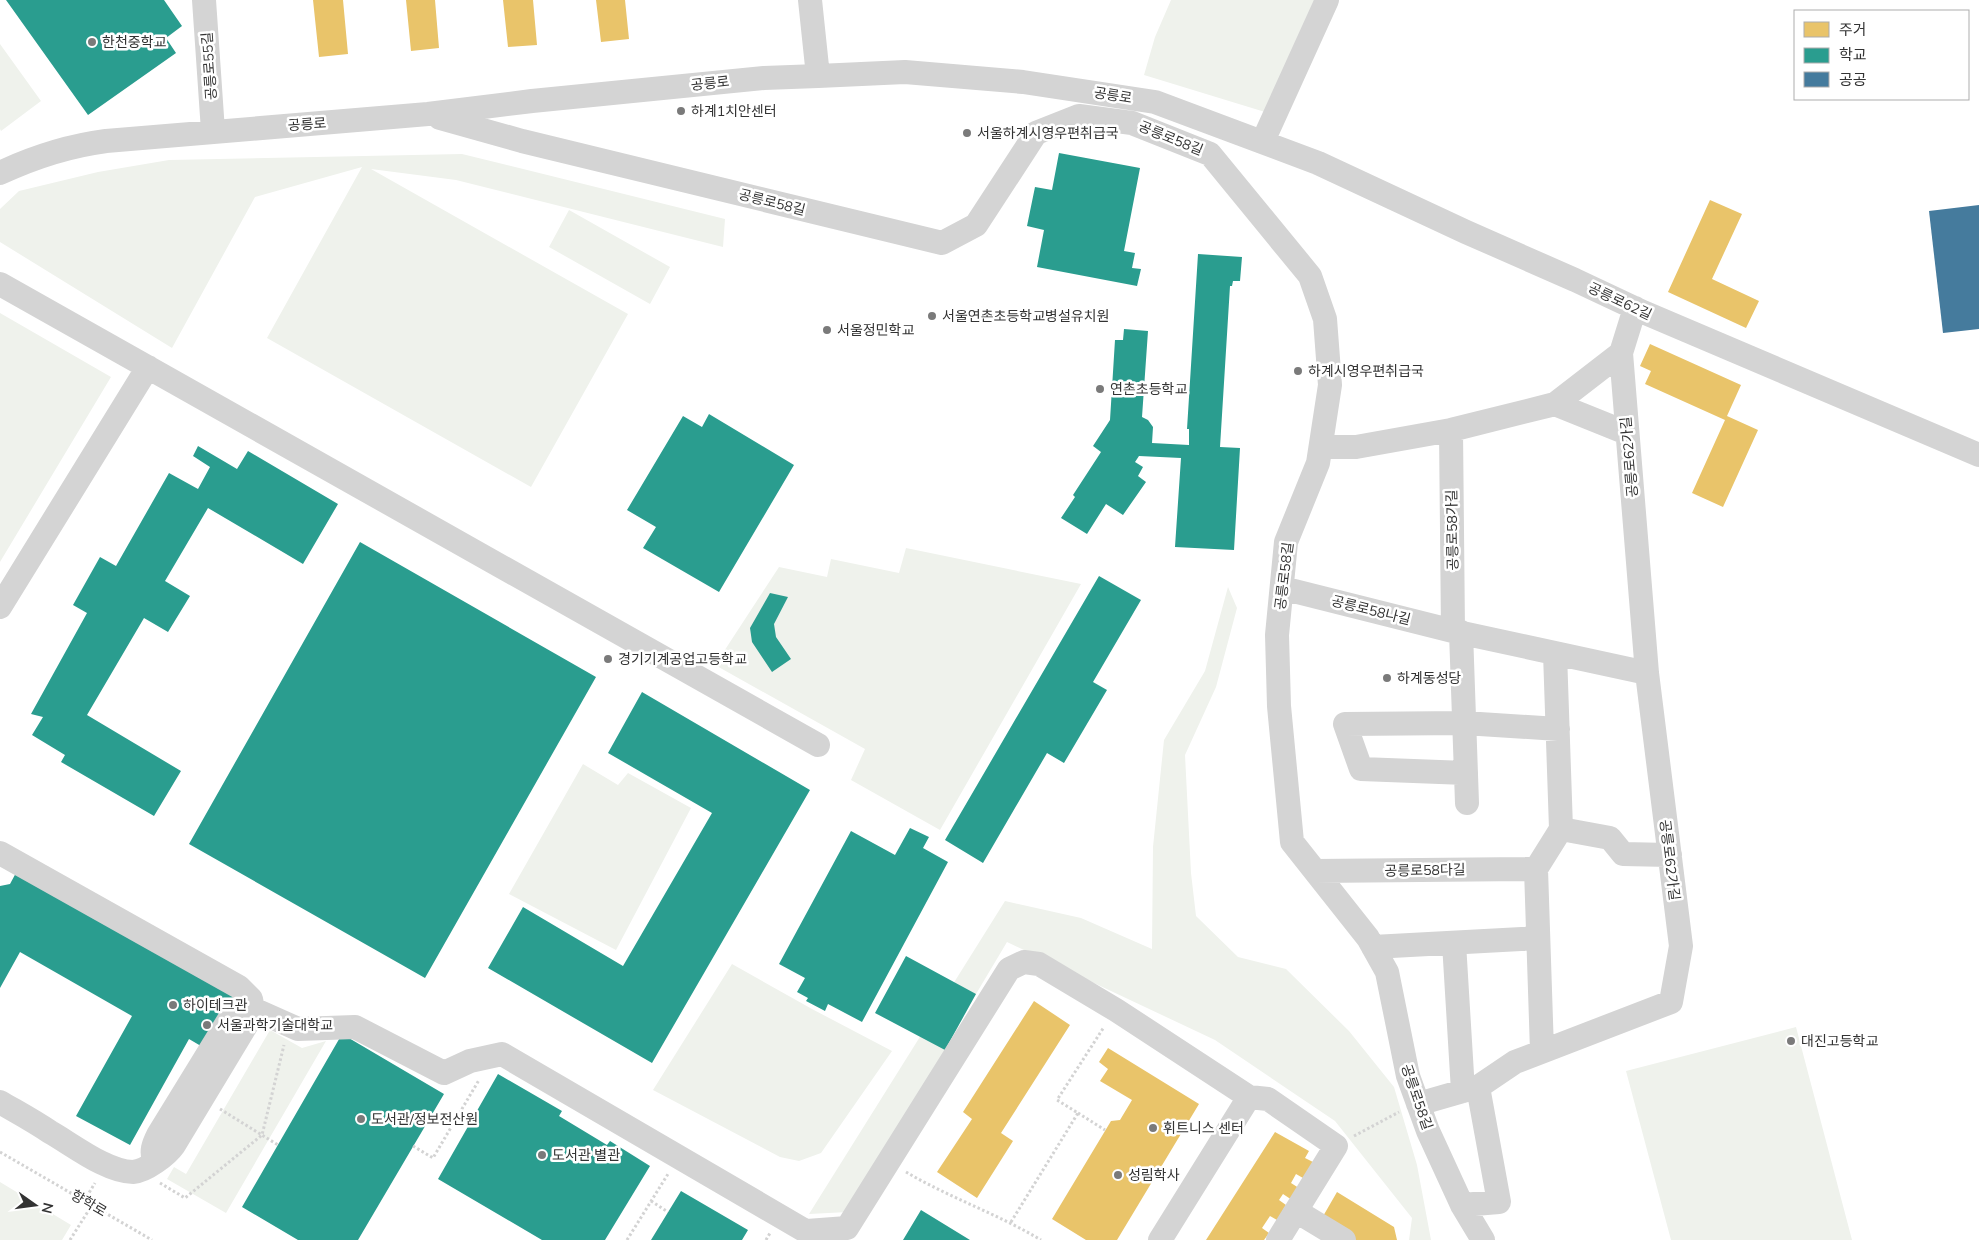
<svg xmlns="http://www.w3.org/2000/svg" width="1979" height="1240" viewBox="0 0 1979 1240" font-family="Mulish,'Noto Sans KR',sans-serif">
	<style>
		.green { fill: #eff2ec }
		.homes { fill: #e9c46a }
		.schools { fill: #2a9d8f }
		.public { fill: #457b9d }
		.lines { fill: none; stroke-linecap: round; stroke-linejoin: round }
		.path { stroke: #d3d3d3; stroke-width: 3; stroke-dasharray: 2.5 2.5; stroke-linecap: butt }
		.minor { stroke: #d4d4d4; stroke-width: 24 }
		.poi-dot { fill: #7a7a7a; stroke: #fff; stroke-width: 2 }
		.labels { text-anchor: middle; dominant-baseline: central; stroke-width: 5; stroke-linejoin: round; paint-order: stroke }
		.poi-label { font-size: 14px; fill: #333; stroke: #fff; text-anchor: start }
		.street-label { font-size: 14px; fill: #333; stroke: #fff }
	</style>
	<rect width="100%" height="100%" fill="#fff"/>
	<path class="green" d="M1171 0H1319L1265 112 1144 75 1155 37Z
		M0 44 41 101 1 131 0 129Z
		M462 154 725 219 723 247 456 180 371 169 628 314 531 487 267 338 362 167 255 197 172 348 0 242V209L19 191 98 172 169 160Z
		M569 210 670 267 650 304 549 247Z
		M0 313 111 377 0 562Z
		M906 548 1081 584 940 830 851 780 865 749 715 665 779 567 827 577 831 559 899 573Z
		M1228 587 1237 608 1216 687 1185 755 1191 873 1196 916 1238 957 1286 969 1349 1031 1394 1087 1417 1165 1431 1240H1409L1412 1218 1335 1121 1215 1040 1007 942 976 994 945 1050 848 1212 809 1214 1005 901 1081 918 1152 949 1153 847 1164 740 1205 671Z
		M583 764 618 785 628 773 691 808 616 950 509 894Z
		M732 964 812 1009 892 1051 821 1153 799 1161 780 1157 653 1090Z
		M1796 1027 1852 1240H1671L1626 1071Z
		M270 1030 302 1048 326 1041 226 1213 167 1179 174 1167 186 1174Z
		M0 1182 71 1225 62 1240H0Z"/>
	<path class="homes" d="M313 0H343L348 54 319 57Z
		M406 0H435L439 48 411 51Z
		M503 0H533L537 45 508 47Z
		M596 0H625L629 39 601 42Z
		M1710 200 1742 214 1712 279 1759 301 1746 328 1668 292Z
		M1650 344 1741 385 1727 416 1758 430 1723 507 1692 493 1725 420 1645 384 1651 371 1640 366Z
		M1034 1001 1070 1025 1001 1133 1013 1141 977 1198 937 1172 972 1119 963 1112Z
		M1108 1048 1199 1104 1117 1240H1086L1052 1219 1111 1121 1120 1120 1132 1100 1100 1081 1108 1069 1099 1062Z
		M1275 1132 1309 1151 1305 1158 1313 1162 1303 1178 1296 1174 1291 1183 1302 1190 1295 1202 1283 1194 1279 1200 1286 1205 1277 1220 1270 1216 1262 1228 1269 1233 1264 1240H1206Z
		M1337 1192 1394 1227 1397 1240H1349L1322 1218Z"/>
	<path class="schools" d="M6 0H164L182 26 166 38 176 53 88 115Z
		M1059 153 1140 168 1124 251 1135 253 1132 268 1141 269 1137 286 1037 267 1044 230 1027 226 1035 187 1052 190Z
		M1198 254 1242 257 1240 281H1233L1232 286H1230L1220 447 1240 448 1234 550 1175 547 1181 458 1139 456 1135 462 1143 467 1138 476 1146 482 1123 515 1106 504 1087 534 1061 518 1075 497 1073 495 1101 452 1093 446 1110 420 1115 340H1123L1124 329 1148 331 1142 417 1148 420 1153 427 1152 443 1189 445V429H1187Z
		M709 414 794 465 719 592 643 548 656 527 627 510 683 416 702 427Z
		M198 446 237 469 248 451 338 504 303 564 208 508 165 581 190 596 168 632 144 618 87 715 181 771 154 816 61 762 65 755 32 735 43 717 31 714 87 613 73 605 100 557 116 566 169 473 198 489 210 467 193 456Z
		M360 542 596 677 425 978 189 844Z
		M1099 576 1141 600 1093 682 1107 690 1064 763 1047 753 983 863 945 840Z
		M770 593 788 597 774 624 776 637 791 659 772 672 752 642 750 628Z
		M642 692 810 790 652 1063 488 968 523 907 623 966 712 813 608 753Z
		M910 828 929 837 923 848 948 862 862 1022 828 1004 825 1011 806 1001 808 998 797 992 805 978 779 964 851 831 895 855Z
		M17 871 237 995 206 1049 189 1039 130 1145 76 1116 132 1016 20 952 0 988V886L10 884Z
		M906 956 976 994 945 1050 875 1013Z
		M342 1034 444 1094 358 1240H298L242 1207Z
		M498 1074 562 1111 559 1116 607 1145 610 1141 650 1166 605 1240H542L438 1179Z
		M681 1191 748 1230 742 1240H651Z
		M921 1210 970 1240H903Z"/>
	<path class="public" d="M1979 205V329L1943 333 1929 211Z"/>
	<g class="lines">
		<path class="path" d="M220 1109 278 1145
			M1078 1113 1105 1130
			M1354 1136 1399 1112
			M413 1146 433 1158 479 1080
			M0 1152 152 1240
			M906 1172C950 1198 998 1214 1041 1240
			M160 1183 185 1198 262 1135 284 1045
			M84 1201 95 1183
			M651 1201 668 1212
			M1011 1222 1078 1113 1057 1100 1104 1027
			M70 1240 92 1205
			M627 1240 668 1174
			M766 1240 770 1233"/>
		<path class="minor" d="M204 0 213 131
			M810 0 818 76
			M440 118 522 141 942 243 976 225 1036 133 1079 116 1132 123 1210 154 1310 276 1325 319 1330 385 1318 463 1286 542 1277 635 1279 706 1292 842 1368 938 1387 972 1408 1076 1428 1131 1462 1205 1483 1240
			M1263 141 1327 0
			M0 173C34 157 68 146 106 141L428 114 532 101 764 78 818 76 905 72 1023 82 1155 102 1318 163 1466 232 1575 280 1643 312 1979 455
			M0 284 818 745
			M1555 404 1621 353
			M1451 430 1453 631
			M1322 447H1356L1451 430 1555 404 1627 433
			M1282 588 1453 631 1647 673
			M0 607 148 367
			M1461 632 1467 803
			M1555 653 1561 829
			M1466 773 1361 769 1345 724 1464 723 1558 729
			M1561 829 1610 838 1623 854 1670 855
			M0 853 239 987 251 999 253 1009 298 1029 355 1027 444 1073 470 1061 502 1054 821 1240
			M1315 871 1536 869
			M1454 943 1463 1091
			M1373 947 1538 938
			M1542 1051 1536 869 1561 829
			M1249 1097 1268 1099 1336 1146 1278 1240
			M0 1102C17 1112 34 1121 50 1132 73 1145 107 1172 133 1172 146 1171 167 1155 174 1145L247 1024 253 1009 240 1008 233 1013 158 1135C153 1145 151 1151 154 1161
			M1418 1104 1477 1087
			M1462 1205 1499 1202 1478 1087 1515 1062 1671 1002 1681 946 1647 673 1621 353 1635 308
			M1296 1211 1344 1240
			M807 1231 847 1228 1009 969 1024 962 1039 964 1116 1010 1249 1097 1160 1240"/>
	</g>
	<g class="poi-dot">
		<circle cx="92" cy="42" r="5"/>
		<circle cx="681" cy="111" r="5"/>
		<circle cx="967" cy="133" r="5"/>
		<circle cx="932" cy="316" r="5"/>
		<circle cx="827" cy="330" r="5"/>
		<circle cx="1298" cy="371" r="5"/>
		<circle cx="1100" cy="389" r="5"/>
		<circle cx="608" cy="659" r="5"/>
		<circle cx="1387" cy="678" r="5"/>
		<circle cx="173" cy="1005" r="5"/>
		<circle cx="207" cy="1025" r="5"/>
		<circle cx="1791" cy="1041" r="5"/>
		<circle cx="361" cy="1119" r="5"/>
		<circle cx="1153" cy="1128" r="5"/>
		<circle cx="542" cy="1155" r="5"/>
		<circle cx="1118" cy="1175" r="5"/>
	</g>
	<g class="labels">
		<g class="poi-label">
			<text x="102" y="42">한천중학교</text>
			<text x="691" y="111">하계1치안센터</text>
			<text x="977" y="133">서울하계시영우편취급국</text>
			<text x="942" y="316">서울연촌초등학교병설유치원</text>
			<text x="837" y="330">서울정민학교</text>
			<text x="1308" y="371">하계시영우편취급국</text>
			<text x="1110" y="389">연촌초등학교</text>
			<text x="618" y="659">경기기계공업고등학교</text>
			<text x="1397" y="678">하계동성당</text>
			<text x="183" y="1005">하이테크관</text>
			<text x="217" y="1025">서울과학기술대학교</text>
			<text x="1801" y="1041">대진고등학교</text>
			<text x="371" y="1119">도서관/정보전산원</text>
			<text x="1163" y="1128">휘트니스 센터</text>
			<text x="552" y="1155">도서관 별관</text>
			<text x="1128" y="1175">성림학사</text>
		</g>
		<g class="street-label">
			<text transform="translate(209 66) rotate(-94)">공릉로55길</text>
			<text transform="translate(710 83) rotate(-6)">공릉로</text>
			<text transform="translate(1113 95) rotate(9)">공릉로</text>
			<text transform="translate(307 124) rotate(-4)">공릉로</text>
			<text transform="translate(1171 138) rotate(22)">공릉로58길</text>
			<text transform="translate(772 202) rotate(14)">공릉로58길</text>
			<text transform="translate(1620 301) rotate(25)">공릉로62길</text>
			<text transform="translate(1629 457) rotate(-95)">공릉로62가길</text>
			<text transform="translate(1452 530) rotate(-91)">공릉로58가길</text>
			<text transform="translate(1284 576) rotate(-83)">공릉로58길</text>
			<text transform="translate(1371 610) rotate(14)">공릉로58나길</text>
			<text transform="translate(1670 860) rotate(83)">공릉로62가길</text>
			<text transform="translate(1425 870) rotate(-1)">공릉로58다길</text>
			<text transform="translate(1417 1097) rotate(71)">공릉로58길</text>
			<text transform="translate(89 1203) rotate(30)">향학로</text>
		</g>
	</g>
	<rect x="1794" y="10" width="175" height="90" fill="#ffffff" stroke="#adadad"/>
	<rect x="1804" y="22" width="25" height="15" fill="#e9c46a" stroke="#adadad"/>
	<text x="1839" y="35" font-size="15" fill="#333333">주거</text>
	<rect x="1804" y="48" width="25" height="15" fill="#2a9d8f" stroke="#adadad"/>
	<text x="1839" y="60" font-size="15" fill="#333333">학교</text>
	<rect x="1804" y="72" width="25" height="15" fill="#457b9d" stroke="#adadad"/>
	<text x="1839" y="85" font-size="15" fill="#333333">공공</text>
	<g transform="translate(35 1205) rotate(104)" stroke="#ffffff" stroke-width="4" paint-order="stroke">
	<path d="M0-4L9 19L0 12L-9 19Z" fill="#333333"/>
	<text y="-8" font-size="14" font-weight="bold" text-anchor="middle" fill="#333333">N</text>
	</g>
</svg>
